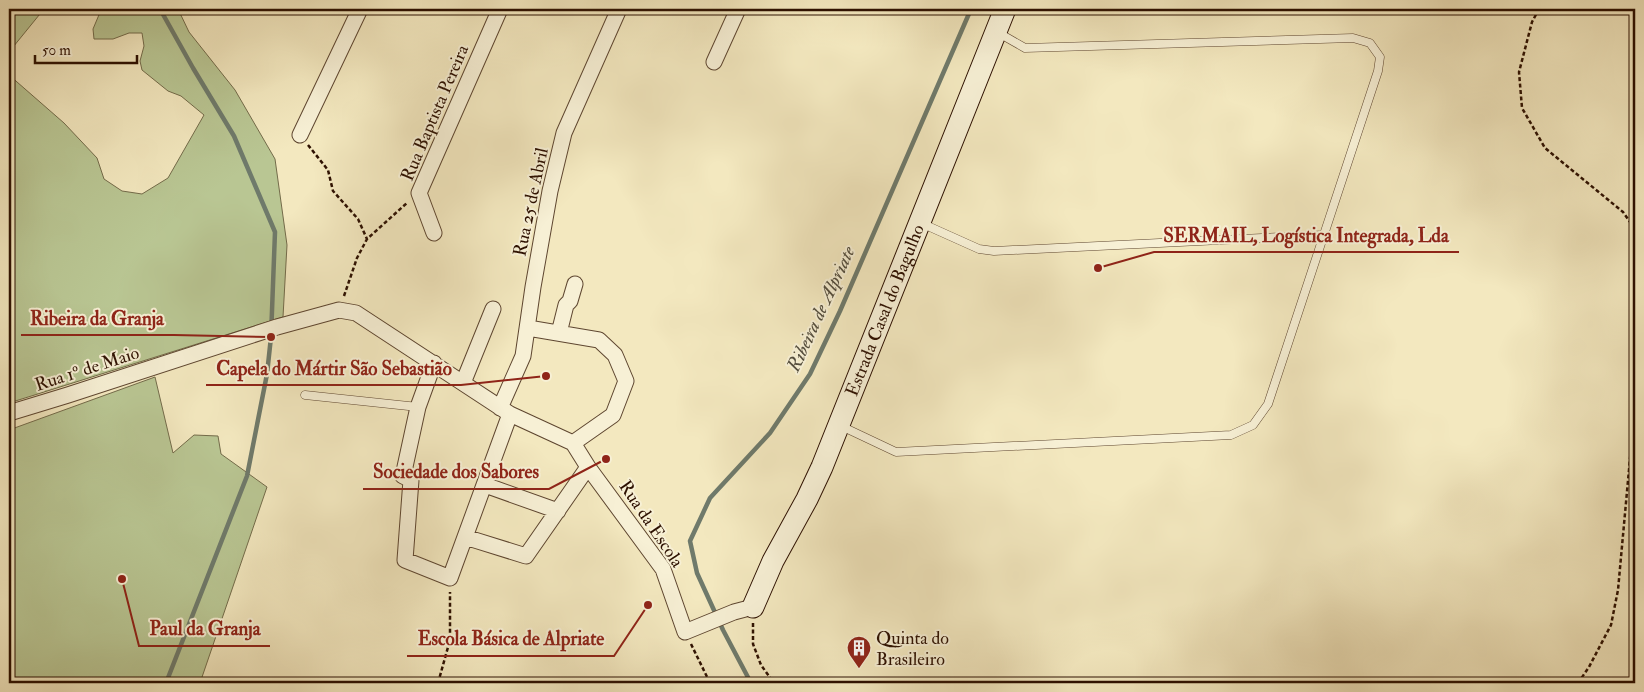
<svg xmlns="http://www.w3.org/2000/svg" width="1644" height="692" viewBox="0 0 1644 692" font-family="'IM FELL Double Pica',serif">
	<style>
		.green { fill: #b9c693; stroke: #736b4a }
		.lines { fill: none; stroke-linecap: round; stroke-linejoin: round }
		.stream { stroke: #6f7a6b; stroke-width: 4.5 }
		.lane-casing { stroke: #5e4630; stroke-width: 9 }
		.street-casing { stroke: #5e4630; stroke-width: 17 }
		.secondary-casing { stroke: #2d1000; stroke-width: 23 }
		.path { stroke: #2d1000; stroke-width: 2.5; stroke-dasharray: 4 2.5; stroke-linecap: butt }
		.lane { stroke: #f7f0d5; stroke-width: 8 }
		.street { stroke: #f7f0d5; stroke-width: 15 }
		.secondary { stroke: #f7f0d5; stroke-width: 21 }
		.labels { text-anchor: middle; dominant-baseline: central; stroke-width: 4; stroke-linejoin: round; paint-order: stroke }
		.street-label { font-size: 18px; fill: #2d1000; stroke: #f7f0d5 }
		.poi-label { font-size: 18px; fill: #2d1000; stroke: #f7f0d5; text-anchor: start }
		.water-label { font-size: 19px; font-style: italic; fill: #544e3e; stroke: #f7f0d5 }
		.leader { fill: none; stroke: #8f2418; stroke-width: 2 }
		.callout-dot { fill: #8f2418; stroke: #f7f0d5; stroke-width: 2 }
		.callout-label { font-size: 19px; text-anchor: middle; font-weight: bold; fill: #8f2418; stroke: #f7f0d5; stroke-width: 4; stroke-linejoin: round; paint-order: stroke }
	</style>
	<rect width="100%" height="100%" fill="#f3e8bf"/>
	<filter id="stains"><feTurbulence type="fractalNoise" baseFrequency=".004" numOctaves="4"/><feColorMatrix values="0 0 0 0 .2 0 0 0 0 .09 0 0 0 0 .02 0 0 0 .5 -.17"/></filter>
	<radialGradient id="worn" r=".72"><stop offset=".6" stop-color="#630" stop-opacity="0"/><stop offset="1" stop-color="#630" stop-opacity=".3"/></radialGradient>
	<path class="green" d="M9 9H44L9 52Z
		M103 9H178L189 32 235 90 275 159 287 245 283 317 9 403V75L64 123 97 158 104 179 122 191 142 194 168 178 204 115 181 96 168 91 142 70 140 61 144 46 142 33H129L113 39H94L93 29 101 10Z
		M155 377 173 453 194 435 218 436 221 454 267 487 200 683H9V430Z"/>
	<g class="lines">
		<path class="stream" d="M160 9 193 68 234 136 275 232 271 337 267 374 247 476 166 683
			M751 683 723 630 697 573 690 541 710 498 770 433 810 374 840 311 971 9"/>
		<defs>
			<path id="lane" d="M921 223 979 249 994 251 1324 235
				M305 395 418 407
				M841 426 896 452 1231 435 1253 425 1268 404 1378 71 1380 57 1370 43 1353 38 1025 48 997 32"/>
			<path id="street" d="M714 62 738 9
				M300 135 360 9
				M434 233 419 193 500 9
				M528 328 599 340 615 355 626 381 613 415 573 443
				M559 333 566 305 570 301 575 284
				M434 363 418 407 403 476 411 480 405 560 450 578 510 414
				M463 383 493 309
				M500 408 523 356 533 287 550 191 564 133 619 9
				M9 413 68 395 277 327 339 310 356 313 510 414 573 443
				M573 443 588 467 663 569 685 632 734 612 753 607
				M485 485 558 511
				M465 537 526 556 588 467"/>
			<g id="secondary">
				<path id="s1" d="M753 607 773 561 807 499 822 467 1005 9"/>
			</g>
		</defs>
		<use href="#lane" class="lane-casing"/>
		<use href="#street" class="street-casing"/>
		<use href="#secondary" class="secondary-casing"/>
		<path class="path" d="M1539 9 1532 22 1519 72 1522 108 1545 148 1623 212 1635 229
			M308 145 328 170 333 191 358 219 367 239
			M344 296 357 258 367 239 408 202
			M753 623V644L761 665 774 683
			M691 644 710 683
			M438 683 450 640V592
			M1578 683 1589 667 1611 625 1618 590 1635 404"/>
		<use href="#lane" class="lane"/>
		<use href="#street" class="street"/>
		<use href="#secondary" class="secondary"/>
	</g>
	<defs>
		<symbol id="building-pin" viewBox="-11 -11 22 30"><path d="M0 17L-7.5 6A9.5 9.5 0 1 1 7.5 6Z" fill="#8f2418" stroke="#f7f0d5"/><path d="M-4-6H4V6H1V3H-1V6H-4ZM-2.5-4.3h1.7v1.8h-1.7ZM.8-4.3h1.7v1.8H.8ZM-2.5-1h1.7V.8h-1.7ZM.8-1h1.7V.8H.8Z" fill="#fff"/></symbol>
	</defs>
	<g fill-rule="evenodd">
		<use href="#building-pin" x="845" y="634" width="28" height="38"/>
	</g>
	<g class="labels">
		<g class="street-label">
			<text transform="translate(435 113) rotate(-67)">Rua Baptista Pereira</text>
			<text transform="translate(531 202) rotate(-78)">Rua 25 de Abril</text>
			<text stroke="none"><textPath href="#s1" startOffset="325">Estrada Casal do Bagulho</textPath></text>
			<text transform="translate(87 369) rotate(-18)">Rua 1º de Maio</text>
			<text transform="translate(651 524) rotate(56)">Rua da Escola</text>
		</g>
		<g class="poi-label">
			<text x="876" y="638">Quinta do<tspan x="876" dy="21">Brasileiro</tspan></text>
		</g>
		<g class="water-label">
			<text transform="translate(821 309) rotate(-65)">Ribeira de Alpriate</text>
		</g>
	</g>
	<path class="leader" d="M1098 268L1154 252H1459M271 337L174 335H21M546 376L461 385H206M606 459L549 489H363M122 579L139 646H270M648 605L614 656H407"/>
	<g class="callout-dot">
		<circle cx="1098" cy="268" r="5"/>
		<circle cx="271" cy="337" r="5"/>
		<circle cx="546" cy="376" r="5"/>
		<circle cx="606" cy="459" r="5"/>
		<circle cx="122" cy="579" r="5"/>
		<circle cx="648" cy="605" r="5"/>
	</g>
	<g class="callout-label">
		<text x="1306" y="242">SERMAIL, Logística Integrada, Lda</text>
		<text x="97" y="325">Ribeira da Granja</text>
		<text x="334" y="375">Capela do Mártir São Sebastião</text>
		<text x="456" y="478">Sociedade dos Sabores</text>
		<text x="205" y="635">Paul da Granja</text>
		<text x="511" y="645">Escola Básica de Alpriate</text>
	</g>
	<rect width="1644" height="692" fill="none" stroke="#f3e8bf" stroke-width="30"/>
	<rect x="10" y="10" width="1624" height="672" fill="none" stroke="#2d1000" stroke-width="2.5"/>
	<rect x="15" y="15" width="1614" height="662" fill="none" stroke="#2d1000"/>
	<path d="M35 55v8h102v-8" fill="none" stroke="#2d1000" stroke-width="2.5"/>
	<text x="42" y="55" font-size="15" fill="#2d1000" stroke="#f7f0d5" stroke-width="4" paint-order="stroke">50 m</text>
	<rect width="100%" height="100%" filter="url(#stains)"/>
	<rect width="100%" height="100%" fill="url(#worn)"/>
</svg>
